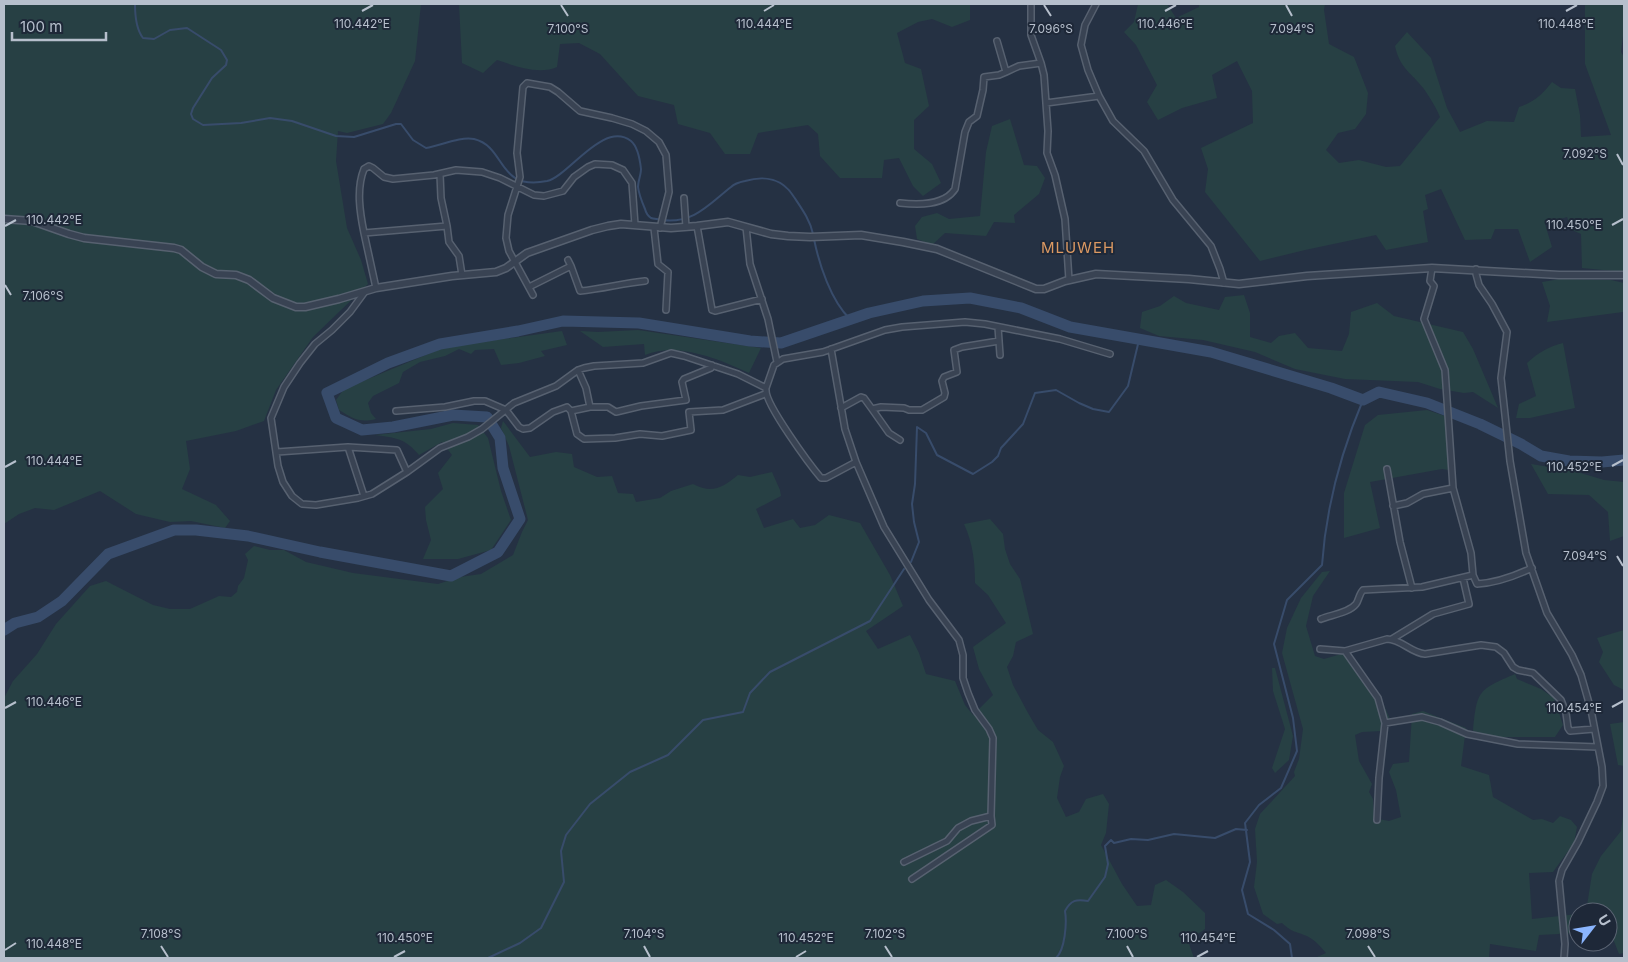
<svg xmlns="http://www.w3.org/2000/svg" width="1628" height="962" viewBox="0 0 1628 962" font-family="Inter,sans-serif">
	<style>
		.green { fill: #274044 }
		.lines { fill: none; stroke-linecap: round; stroke-linejoin: round }
		.stream { stroke: #384c6b; stroke-width: 2 }
		.river { stroke: #384c6b; stroke-width: 11 }
		.minor-casing { stroke: #576170; stroke-width: 8 }
		.tertiary-casing { stroke: #576170; stroke-width: 9 }
		.minor { stroke: #394353; stroke-width: 5 }
		.tertiary { stroke: #394353; stroke-width: 6 }
		.ticks { fill: none; stroke: #b6bfcc; stroke-width: 2 }
		.labels { text-anchor: middle; dominant-baseline: central; stroke-width: 4; stroke-linejoin: round; paint-order: stroke }
		.quarter-label { font-size: 15px; letter-spacing: 1px; fill: #dc9962; stroke: #1e2838 }
		.ticks-label { font-size: 12px; text-anchor: middle; fill: #b6bfcc; stroke: #1e2838; stroke-width: 4; stroke-linejoin: round; paint-order: stroke }
	</style>
	<rect width="100%" height="100%" fill="#253143"/>
	<path class="green" d="M4 4H421L415 61 391 113 383 124 347 133 338 131 336 161 347 228 361 260 368 284 313 337 276 390 264 421 236 431 186 441 190 469 182 489 216 505 230 521 225 528 191 521 170 522 136 514 100 491 54 510 35 508 19 514 4 524Z
		M459 4H970V20L952 27 932 19 918 22 897 33 905 63 921 69 929 106 914 120V149L932 164 941 183 923 196 913 186 899 158 884 160 882 178H840L820 156 818 134 808 125 758 133 750 154H725L710 133 678 124 674 105 638 96 600 54 579 43 560 44 557 67C539 75 515 66 497 60L483 73 462 63Z
		M1138 4H1167L1176 18 1199 7V4H1325L1324 10 1329 44 1354 57 1368 93 1366 114 1355 129 1338 133 1326 150 1339 163 1359 160 1386 167 1400 166 1440 117C1436 107 1430 98 1424 89 1411 72 1400 69 1395 46L1407 32 1431 58 1447 108 1460 132 1487 121 1514 122 1519 107C1534 102 1542 95 1552 82L1561 88 1575 89 1580 115 1581 137 1611 135 1585 64V4H1624V28L1621 52 1624 57V272L1582 268 1581 234 1572 230 1567 217 1545 224 1552 247 1530 262 1518 229H1495L1491 239 1465 240 1441 189 1425 195 1428 209 1423 211 1428 242 1386 250 1376 235 1305 250 1260 261 1205 192 1208 169 1201 148 1253 123 1252 91 1237 61 1212 75 1217 98 1182 108 1158 120 1147 102 1157 85 1136 45 1124 32 1134 22Z
		M1010 119 1024 165 1037 166 1045 178 1039 194 1014 215 1015 223 994 222 986 236 945 233 932 245 917 239 915 226 922 217 937 213 949 219 980 216 986 152 992 126Z
		M1560 279 1611 280 1624 283V316L1623 312 1547 322 1550 306 1542 282Z
		M1244 295 1250 313V337L1271 343 1279 336 1295 333 1308 348 1342 351 1349 334 1351 312 1377 303 1394 316 1463 332 1473 349 1498 408 1473 392 1464 393 1440 389 1418 382 1345 379 1295 369 1255 352 1203 340 1159 336 1140 328 1142 312 1160 306 1174 296 1186 303 1219 310 1225 297Z
		M638 330 761 348 749 373C718 359 679 342 645 355L644 344 603 347 580 331 598 332Z
		M562 331 567 345 541 351 545 356 519 363 501 365 494 349 475 350 471 354 459 349 445 356 420 362 403 372 399 383 373 396 368 403 371 413 376 419C359 423 354 419 339 410L336 400 344 389 445 347Z
		M1563 343 1575 408 1530 418H1516L1519 404 1536 396 1527 363C1539 352 1548 347 1563 343Z
		M1427 410 1445 416 1449 470 1442 469 1370 482 1380 528 1344 538V493L1365 425 1378 415Z
		M503 421 530 457 556 452 572 454 574 467 597 477 612 476 618 493 633 494 636 502 660 498 671 491 693 484C712 494 722 488 738 475L750 477 772 472 780 490 781 496 756 509 764 528 793 519 800 528 815 525 829 515 860 523 890 575 903 606 866 631 878 649 910 635 919 653 926 674 955 681 965 705 973 715 993 695 979 669 973 647 1006 623 988 595 975 583C975 563 973 543 964 524L990 519 1003 534 1005 549 1010 564 1020 579 1033 634 1016 642 1013 656 1007 667 1013 685 1028 713 1038 730 1053 742 1064 766 1060 777 1057 798 1066 817 1079 812 1086 799 1103 794 1109 804 1106 833 1101 845 1122 884 1137 906 1151 905 1155 885 1166 880 1183 892 1205 913V929L1188 941 1194 958H4V698L13 681 37 654 56 624 90 586 106 581 153 605 170 609H190L219 596 231 597 237 592 238 586 244 578 248 560 245 554 254 546 270 550H284L306 562 353 573 438 584 460 577 481 574 513 555 522 532 528 520 509 446 501 428Z
		M453 423 478 425 488 438 501 491 511 520 491 550 458 559H423L431 540 426 520 425 507 443 489 438 473 452 455 442 442 419 455C405 438 396 438 375 435L431 429Z
		M1531 464 1574 471 1604 480 1624 482V536L1610 541 1608 512 1589 495 1548 494Z
		M1330 571 1313 596 1306 626 1315 656 1324 659 1348 652C1364 673 1380 694 1390 719L1382 720V731L1362 732 1355 735 1359 761 1372 784 1369 792 1373 799 1374 818 1389 821 1401 817 1396 790 1389 772 1393 764 1409 762 1412 714 1423 711 1466 728 1461 766 1489 775 1493 797 1533 820 1542 819 1553 823 1560 816 1571 820 1577 827 1574 843 1553 872 1529 873 1532 919 1578 914V933L1539 935 1536 951 1490 944 1489 958H1315L1326 953C1321 947 1315 940 1307 936 1295 931 1293 933 1282 923L1277 924 1263 914 1254 887 1257 862 1255 829 1260 814 1295 776 1294 772 1299 759 1303 729 1282 653 1287 628 1301 598 1322 572Z
		M1624 630V690L1614 685 1599 662 1603 652 1597 638Z
		M1272 668H1275L1293 736 1289 760 1275 773 1272 768 1285 729 1273 691Z
		M1515 674 1517 679 1541 689 1554 698 1563 725 1555 737H1498L1473 731C1477 690 1478 690 1515 674Z
		M1624 722V766L1618 765 1610 724Z
		M1624 808V953L1619 954 1612 936H1608V912H1586L1592 874 1601 856 1621 831Z"/>
	<g class="lines">
		<path class="stream" d="M135 4C135 15 136 29 143 38L154 39 170 30 187 28 221 50 227 60 226 65 212 78 193 108 191 114 193 119 203 125 241 123 270 118 292 121 336 136 354 137 396 124H401L413 140 426 148C440 146 460 136 474 139 507 147 496 191 547 181 569 176 603 120 631 141 637 146 640 160 641 169 641 175 638 181 638 187 639 195 642 202 645 209 646 213 648 216 651 218 654 219 659 219 662 220 694 224 709 204 731 187 735 183 740 182 745 181 765 175 783 179 794 197 802 209 810 220 813 234
			M814 239C819 264 831 301 850 319
			M911 562 919 542 914 522 912 504 915 484 917 427 926 433 937 455 973 474 992 462 998 456 1001 448 1023 424 1035 393 1056 390 1079 403 1093 409 1109 412 1128 386 1139 340
			M488 958 520 943 541 928 564 882 561 851 566 835 590 804 630 772 668 755 703 720 743 712 750 693 770 672 870 621 904 569
			M1056 958C1065 950 1067 923 1065 911 1071 900 1076 899 1088 901L1105 877 1108 864 1105 846 1111 840 1114 843 1131 839 1148 840 1174 834 1215 838 1236 829 1247 830
			M1292 958 1290 944 1274 930 1248 914 1242 890 1250 862 1245 823 1259 805 1281 788 1297 751 1293 718 1274 644 1287 600 1322 565C1326 508 1341 452 1363 400"/>
		<path class="river" d="M4 630 15 623 38 617 62 601 108 554 174 530H196L248 536 320 552 451 576 498 552 520 519 503 468 500 438 487 417 453 415 393 427 362 430 336 418 327 393 388 363 440 344 518 331 563 321 639 323 750 341 781 343 869 313 923 301 970 298 1021 308 1070 327 1211 352 1331 388 1363 400 1379 392 1427 403 1480 424 1521 444 1541 456 1569 461 1602 462 1624 460"/>
		<defs>
			<path id="minor" d="M1031 4V35L1041 63 1044 75 1048 131 1047 153 1055 175 1065 219 1069 280
				M1096 4 1085 25 1081 45 1088 70 1099 96 1113 121 1144 151 1173 200 1211 246 1220 269 1224 283
				M1006 72 1019 66 1041 63
				M1046 103 1099 96
				M684 198 686 227
				M900 203C918 205 944 206 955 189L965 132 969 122 977 116 983 90 984 77 999 75 1006 72 997 41
				M447 226 449 242 459 256 462 275
				M697 226 712 310 715 311 762 299
				M746 227 750 264 768 319 777 362
				M654 228 658 264 668 272 666 310
				M364 233C360 213 356 189 364 169L369 166 373 168 384 177 393 179 434 175 456 170 482 172 500 178 534 195 544 196 563 191 574 177 588 167 595 164 612 165 623 170 632 183 635 225
				M571 266 580 291C603 289 623 283 645 281
				M1432 268 1430 281 1434 286 1424 319 1445 370 1453 488 1471 553 1473 575
				M1476 269V274L1479 285 1492 304 1507 332 1501 378 1510 461 1526 553 1547 613 1572 655 1581 675 1591 710 1602 767 1603 786 1597 802 1578 842 1562 870 1559 881 1565 944 1564 958
				M529 287 571 266 568 260
				M376 288 364 233 447 226 441 198 440 174
				M364 293 350 312 332 330 315 344 300 363 284 387 271 418 278 466 283 482 292 496 302 504 316 505 358 498 372 494 407 472 440 448 468 437 482 429 514 403 556 386 578 370 584 368 594 366 643 363 671 353 684 356 738 374 766 388 774 365 783 359 823 352 885 330 902 327 965 322 985 324 1060 339 1110 354
				M533 295 509 251 506 238 508 215 520 177 517 153 523 87 527 83 550 87 558 92 580 111 612 118 632 124 646 131 659 142 666 155 669 192 660 228
				M999 341 1000 355
				M831 349 845 429 856 462 884 527 929 600 959 640 963 655V678L968 693 975 710 989 729 993 738 991 816 992 825 912 879
				M766 390C765 404 810 465 821 478H826L856 462
				M590 407H608L616 412 641 406 686 400 682 382 684 379 711 368 712 365
				M841 408 861 397 864 398 872 409 881 407 904 408 909 410H922L944 397 945 393 942 381 944 377 957 372 954 350 962 347 999 341 998 327
				M872 409 889 433 900 440
				M396 411 445 407 474 401H485L506 410 519 427 523 429 530 428 553 412 567 407 571 411 577 434 584 439 615 438 640 434 662 436 691 430 689 412 723 410 765 394
				M571 411 590 407 586 388 578 370
				M348 447 397 450 407 472
				M277 452 348 447 364 496
				M1387 469 1400 542 1412 588
				M1393 506 1407 503 1423 494 1453 488
				M1321 619C1330 615 1349 613 1356 604 1359 600 1359 594 1363 590L1422 587 1473 575 1477 584C1496 583 1515 576 1532 568
				M1392 639 1433 614 1469 604 1463 578
				M1320 649 1345 651 1378 698 1385 723 1379 778 1377 820
				M1345 651 1387 639C1401 639 1411 653 1425 654L1481 645 1496 647 1504 653 1513 667 1518 670 1533 673 1561 700 1566 713 1568 728 1570 731 1594 729
				M1385 723 1422 717 1440 722 1467 734 1518 744 1598 747
				M904 862 947 841 958 828 971 821 991 816"/>
			<path id="tertiary" d="M4 219 32 221 69 234 84 238 174 248 181 250 202 267 216 274 236 275 249 280 273 298 296 307H305L339 299 376 288 452 276 496 272 506 268 527 253 592 230 608 226 621 224 671 228 697 226 728 222 771 234 788 236 810 237 861 235 903 242 937 249 1036 289H1044L1065 281 1096 274 1189 279 1239 284 1307 276 1432 268 1559 275H1624"/>
		</defs>
		<use href="#minor" class="minor-casing"/>
		<use href="#tertiary" class="tertiary-casing"/>
		<use href="#minor" class="minor"/>
		<use href="#tertiary" class="tertiary"/>
	</g>
	<path class="ticks" d="M561 5 568 16M1044 5 1051 16M1286 5 1292 16M362 11 373 5M764 11 774 5M1165 11 1176 5M1566 11 1577 5M1617 154 1623 165M1612 225 1623 219M5 226 16 220M5 285 11 295M1612 466 1623 460M5 467 16 461M1617 556 1623 566M1612 707 1623 701M5 708 16 702M161 946 168 957M644 946 650 957M885 946 892 957M1127 946 1133 957M1368 946 1375 957M5 950 16 943M394 957 405 951M796 957 806 951M1197 957 1208 951"/>
	<g class="labels">
		<g class="quarter-label">
			<text x="1078" y="247">MLUWEH</text>
		</g>
	</g>
	<g class="ticks-label">
		<text x="362" y="28">110.442°E</text>
		<text x="764" y="28">110.444°E</text>
		<text x="1165" y="28">110.446°E</text>
		<text x="1566" y="28">110.448°E</text>
		<text x="568" y="33">7.100°S</text>
		<text x="1051" y="33">7.096°S</text>
		<text x="1292" y="33">7.094°S</text>
		<text x="1585" y="158">7.092°S</text>
		<text x="54" y="224">110.442°E</text>
		<text x="1574" y="229">110.450°E</text>
		<text x="43" y="300">7.106°S</text>
		<text x="54" y="465">110.444°E</text>
		<text x="1574" y="471">110.452°E</text>
		<text x="1585" y="560">7.094°S</text>
		<text x="54" y="706">110.446°E</text>
		<text x="1574" y="712">110.454°E</text>
		<text x="161" y="938">7.108°S</text>
		<text x="644" y="938">7.104°S</text>
		<text x="885" y="938">7.102°S</text>
		<text x="1127" y="938">7.100°S</text>
		<text x="1368" y="938">7.098°S</text>
		<text x="405" y="942">110.450°E</text>
		<text x="806" y="942">110.452°E</text>
		<text x="1208" y="942">110.454°E</text>
		<text x="54" y="948">110.448°E</text>
	</g>
	<rect width="1628" height="962" fill="none" stroke="#b6bfcc" stroke-width="10"/>
	<g transform="translate(1593 927) rotate(59)"><circle r="24" fill="#1e2838" stroke="#5b6473"/>
	<path d="M0-4L9 19L0 12L-9 19Z" fill="#8ab5fe"/>
	<text y="-8" font-size="14" font-weight="bold" text-anchor="middle" fill="#b6bfcc">U</text>
	</g>
	<path d="M12 32v8h94v-8" fill="none" stroke="#b6bfcc" stroke-width="2.5"/>
	<text x="20" y="32" font-size="15" fill="#b6bfcc" stroke="#1e2838" stroke-width="4" paint-order="stroke">100 m</text>
</svg>
